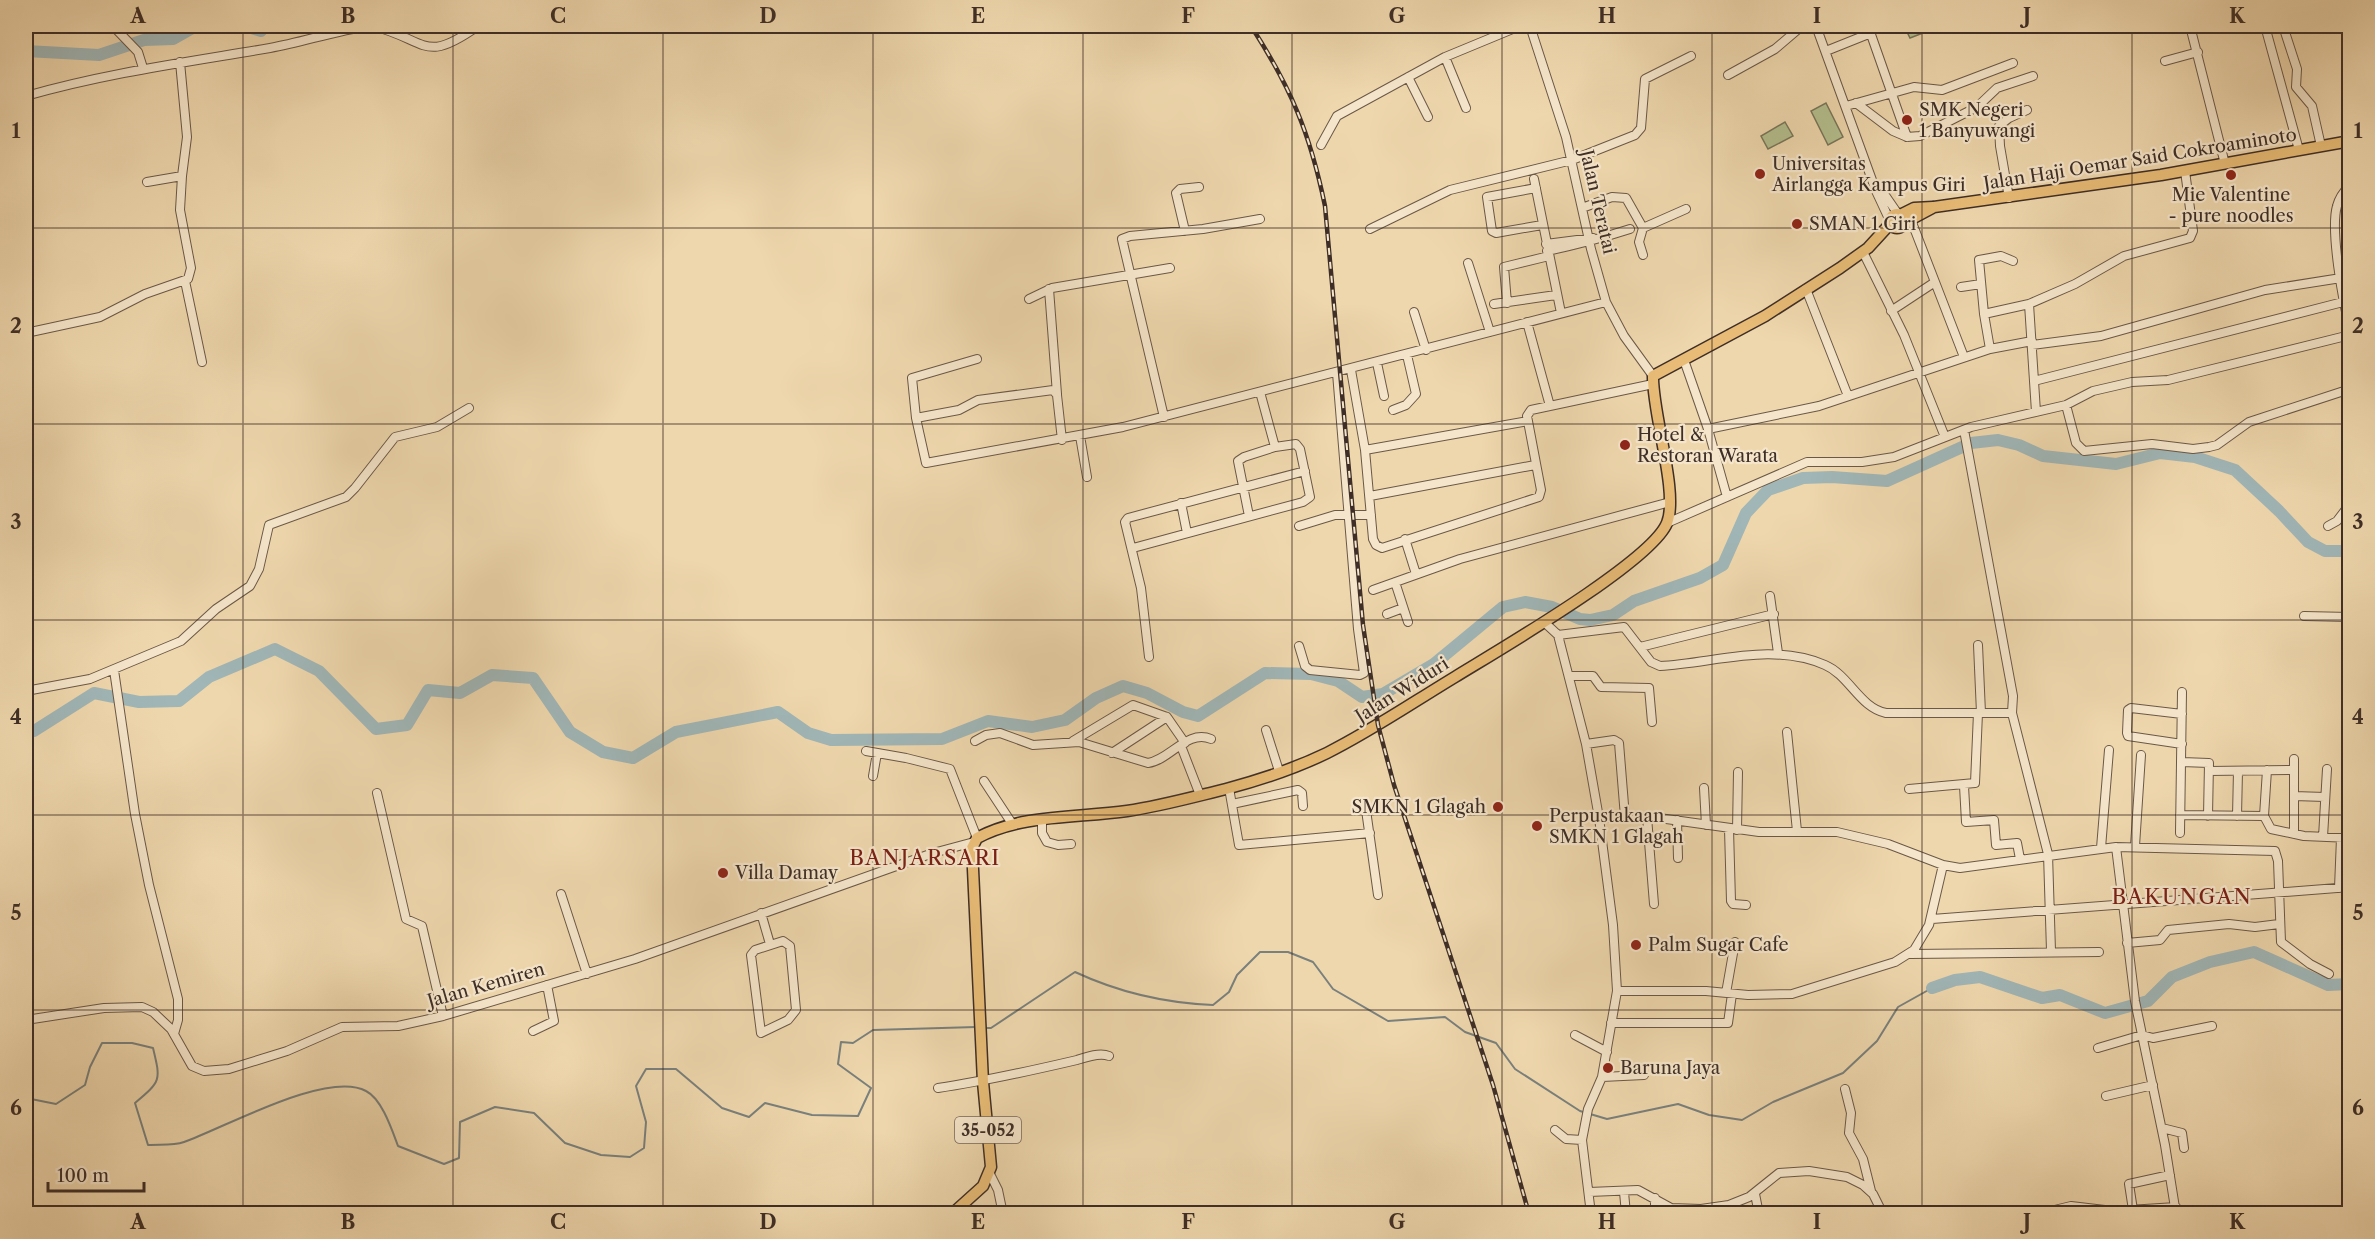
<svg xmlns="http://www.w3.org/2000/svg" width="2375" height="1239" viewBox="0 0 2375 1239" font-family="'Libre Caslon Text',serif">
	<style>
		.pitch { fill: #b4bf8e; stroke: #79765a; stroke-width: 1.5 }
		.lines { fill: none; stroke-linecap: round; stroke-linejoin: round }
		.stream { stroke: #79807d; stroke-width: 2 }
		.river { stroke: #a0b6b7; stroke-width: 12 }
		.minor-casing { stroke: #6a5848; stroke-width: 10 }
		.major-casing { stroke: #3e2e27; stroke-width: 13 }
		.minor { stroke: #f5e5ca; stroke-width: 8 }
		.major { stroke: #e8bc76; stroke-width: 10 }
		.rail-casing { stroke: #3e2e27; stroke-width: 4.5 }
		.rail { stroke: #f5e5ca; stroke-width: 2; stroke-dasharray: 7; stroke-linecap: butt }
		.grid { fill: none; stroke: #3e2e27; stroke-width: 1.5; stroke-opacity: 0.55 }
		.poi-dot { fill: #8f2418; stroke: #f5e5ca; stroke-width: 2 }
		.labels { text-anchor: middle; dominant-baseline: central; stroke-width: 4.5; stroke-linejoin: round; paint-order: stroke }
		.shield { fill: #f5e5ca; stroke: #756558; stroke-width: 1.5 }
		.shield-label { font-size: 16px; font-weight: bold; fill: #3e2e27 }
		.poi-label { font-size: 18px; fill: #3e2e27; stroke: #f5e5ca; text-anchor: start }
		.street-label { font-size: 18px; fill: #3e2e27; stroke: #f5e5ca }
		.quarter-label { font-size: 21px; letter-spacing: 1.5px; fill: #7a1f14; stroke: #f5e5ca }
		.neatline { fill: none; stroke: #3e2e27; stroke-width: 2 }
		.grid-label { font-size: 20px; text-anchor: middle; font-weight: bold; fill: #3e2e27 }
	</style>
	<rect width="100%" height="100%" fill="#efd7ad"/>
	<filter id="stains"><feTurbulence type="fractalNoise" baseFrequency=".00333" numOctaves="4"/><feColorMatrix values="0 0 0 0 .2 0 0 0 0 .09 0 0 0 0 .02 0 0 0 .5 -.17"/></filter>
	<radialGradient id="worn" r=".72"><stop offset=".6" stop-color="#630" stop-opacity="0"/><stop offset="1" stop-color="#630" stop-opacity=".3"/></radialGradient>
	<path class="pitch" d="M1904 26H1941L1910 38Z
		M1826 103 1843 137 1828 145 1811 111Z
		M1785 122 1793 136 1768 149 1761 136Z"/>
	<g class="lines">
		<path class="stream" d="M985 1028H991L1075 972C1120 993 1165 1003 1213 1005L1229 992 1237 975 1260 952H1288L1313 962 1333 989 1388 1021 1445 1017 1465 1032 1496 1043 1515 1069 1580 1111 1607 1119 1678 1104 1709 1115 1742 1120 1773 1102 1843 1073 1877 1041 1898 1007 1932 988
			M26 1098 56 1104 85 1085 90 1067 102 1043H132L153 1048C161 1081 161 1081 135 1103L148 1145C159 1144 173 1146 184 1142 224 1128 327 1070 366 1091 382 1099 392 1130 398 1146L444 1164 459 1158 460 1122 495 1107 534 1113 565 1143 601 1155 630 1157 644 1148 646 1122 636 1086 646 1069H676L722 1108 749 1117 765 1103 812 1115 858 1116 871 1088 838 1064 841 1042 853 1043 873 1030 976 1027"/>
		<path class="river" d="M245 26 261 31 265 26
			M26 51 99 55 144 40 173 39 196 26
			M26 730 34 731 94 693 139 702 179 701 209 677 275 649 319 671 376 729 407 725 428 690 460 693 492 675 533 678 570 732 603 752 633 758 676 732 778 712 808 733 831 740 942 739 988 721 1032 727 1065 720 1096 698 1123 686 1147 693 1183 712 1198 716 1265 673 1311 674 1338 681 1362 697 1383 694 1434 664 1503 607 1525 602 1552 607 1580 619 1590 620 1613 615 1634 601 1700 578 1723 565 1746 513 1768 490 1803 478 1832 477 1887 481 1971 443 1998 440 2019 445 2043 456 2116 464 2160 453 2195 457 2235 470 2279 511 2308 542 2325 551H2350
			M1932 988 1955 980 1980 977 2042 998 2060 995 2105 1013 2148 1001 2172 977 2210 962 2254 952 2328 985 2350 984"/>
		<defs>
			<path id="minor" d="M113 26 138 52 143 68
				M373 26C428 40 423 65 478 26
				M1530 26 1566 137 1591 249 1606 302 1624 336 1653 376
				M1816 26 1876 191 1890 221
				M1868 26 1907 137 1920 136 1977 107 1997 88 2033 76
				M2190 26 2225 164
				M2265 26 2299 150
				M2283 26 2297 69 2296 87 2312 106 2321 146
				M1532 30 1544 26
				M1826 51 1871 33
				M1445 57 1466 108
				M2165 61 2198 52
				M1728 75 1775 49 1802 26
				M1408 77 1428 117
				M26 96C106 73 188 62 270 48 303 42 335 31 369 26
				M1856 103 1893 131 1907 137
				M1846 106 1914 87 1942 90 2013 63
				M1321 145 1337 116 1445 57 1520 26
				M1534 179 1561 313
				M147 182 182 176
				M1878 185 1898 214
				M2350 185C2344 191 2339 198 2337 206 2330 230 2343 303 2350 328
				M1536 188 1487 197 1492 231 1496 233 1542 225
				M2009 198 2000 146 1999 126 2009 118 2027 110
				M1582 208 1612 197 1626 198 1643 228 1639 242 1643 255
				M1643 228 1686 209
				M1370 229 1450 190 1572 160 1635 135 1641 128 1645 79 1691 56
				M1185 231 1176 193 1180 189 1199 187
				M1546 244 1593 238
				M1547 251C1576 245 1602 238 1630 229
				M1863 252 1904 335 1945 437
				M1468 263 1490 332
				M185 281 202 362
				M1935 282 1964 357
				M1961 287 1981 284
				M1049 289 1057 394
				M1806 289 1848 396
				M1029 299 1052 288 1170 268
				M1507 303 1504 267 1549 256
				M1494 304 1556 295
				M1891 311 1935 282 1911 220
				M1414 312 1426 350
				M1984 314 1979 260 2001 256 2013 261
				M1527 322 1550 406
				M26 333 100 317 145 294 188 279 191 268 180 210 182 176 187 137 180 62
				M2032 345 2101 336 2265 290 2341 278
				M1990 349 2032 341
				M977 359 912 378 916 418 926 463 1123 427 1606 302
				M1684 360 1708 429 1727 497
				M1377 363 1384 396
				M1351 370 1365 450 1373 539 1376 545 1382 548 1539 497 1541 490 1527 416 1531 410 1653 384
				M2034 381 2343 302
				M2066 405 2076 443 2084 451 2152 444 2193 449 2209 447 2217 445 2249 422 2350 389
				M1393 410 1406 405 1416 394 1407 355
				M2036 412 2029 304 2075 284 2124 256 2190 238 2193 231 2185 171
				M1164 417 1122 239 1130 236 1203 229 1260 219
				M916 418 959 410 978 400 1053 390 1057 395 1062 440
				M1708 429 1819 406 1990 349 1984 314 2029 304
				M1964 430 2013 696 2012 713
				M1080 436 1087 477
				M1365 450 1528 421
				M1370 496 1535 465
				M1181 503 1187 533
				M1249 516 1238 461 1244 457 1275 447
				M1667 523 1807 462H1862L1894 457 1971 427 2066 405 2093 391 2132 382 2168 380 2350 335
				M1299 526 1335 515H1371
				M2328 526 2337 521 2350 504
				M1405 539 1416 574
				M1133 548 1303 502 1310 497 1300 449 1296 444 1275 447 1260 392
				M1395 582 1408 622
				M1373 590 1460 559 1670 502
				M1770 596 1778 653
				M1387 614 1403 608
				M2304 616 2350 617
				M1544 622 1558 635 1586 744 1599 818 1613 925 1617 991 1602 1077 1588 1109 1582 1140 1591 1214
				M1558 635 1624 627 1651 662 1660 666C1715 663 1772 642 1825 665 1849 675 1860 708 1886 713H2012L2048 854 2051 951
				M1978 645 1981 713
				M1299 646 1305 666 1310 670 1360 675 1364 673 1358 629 1337 373
				M1640 647 1774 614
				M1149 657 1141 588 1125 522 1128 518 1305 471
				M114 670 135 814 149 885 178 999V1020L174 1034
				M1570 676H1593L1601 687 1649 688 1652 722
				M26 691 90 679 181 641 216 609 250 586 259 569 269 525 346 497 355 488 395 437 437 427 469 408
				M2182 714 2131 708 2128 710 2127 733 2128 736 2182 744
				M1266 730 1279 771
				M1787 732 1797 831
				M975 741 986 735 1000 733 1033 745 1079 742 1148 763C1170 760 1187 729 1211 739
				M1073 741 1133 705 1167 717 1185 743
				M1586 744 1614 740 1619 743 1625 817
				M1181 746 1200 795
				M866 751 906 758 950 769 977 838
				M1112 753 1167 717
				M2294 759V834
				M2182 762 2209 763 2208 816
				M2267 770 2264 816 2271 829 2304 836 2350 838
				M2209 771 2294 770
				M873 776 877 753
				M984 781 1013 825
				M1964 786 1966 822 1994 820 1996 845 2017 843 2020 859
				M1229 788 1239 845 1370 833
				M1704 788 1706 825
				M1909 789 1975 783 1978 713
				M377 793 406 919 422 926 443 1016
				M2294 796 2325 797
				M1365 803 1378 895
				M1232 804 1298 790 1302 793 1303 806
				M2180 815 2264 816
				M2237 816 2238 771
				M1647 817 1654 904
				M1599 818 1652 817 1759 832H1837L1888 844 1943 865 1960 868 2116 847 2275 851 2278 861 2281 942 2310 964 2329 974
				M1677 820 1678 858
				M1042 821V833L1047 842 1058 845 1071 844
				M1729 829 1731 901 1733 904 1746 905
				M1737 830 1738 772
				M2180 833 2182 692
				M2323 837 2327 769
				M2135 846 2141 755
				M2116 847 2135 1001 2165 1145 2176 1214
				M2101 848 2109 750
				M2339 888 2341 838
				M561 894 587 974
				M761 913 770 944
				M1932 919 2350 887
				M783 941 790 946 796 1010 788 1020 761 1033 751 955 755 950Z
				M2127 943 2160 940 2168 930 2229 924 2255 927 2279 924
				M1910 954 2099 952
				M1617 991H1706L1748 995 1792 994 1895 962 1914 950 1929 925 1943 865
				M1726 993 1735 942
				M26 1020 104 1008 142 1007 153 1012 171 1029 192 1066 204 1071 229 1069 287 1051 342 1027 398 1026 443 1016 635 959 933 853 974 842
				M1611 1023H1728L1732 994
				M533 1031 554 1021 547 985
				M1575 1035 1607 1052
				M2098 1048 2142 1035 2153 1038 2212 1026
				M1602 1077 1644 1075
				M938 1088C986 1081 1030 1071 1077 1060 1086 1057 1100 1052 1109 1056
				M1845 1089 1851 1113 1849 1133 1863 1159 1871 1191
				M2106 1096 2153 1085
				M2162 1128 2182 1133 2184 1148
				M1555 1130 1566 1139 1582 1140
				M990 1174 998 1190 1003 1214
				M1589 1192 1638 1190 1671 1208 1701 1209 1729 1205 1749 1197 1779 1173 1809 1171 1847 1177 1863 1185 1873 1194 1883 1214
				M1624 1192 1626 1214
				M1755 1194 1759 1214
				M2133 1210 2129 1184 2170 1175
				M1655 1214V1198
				M2038 1214 2071 1206 2113 1211 2176 1207"/>
			<path id="major" d="M1890 221a7 7 0 1 1 14 0a7 7 0 1 1-14 0Z
				M1900 215 1914 208 1933 207
				M1904 223 1934 207 2161 175 2350 141
				M952 1214 983 1186 991 1167 983 1082 972 848 977 838C1021 814 1078 818 1127 811 1161 806 1193 797 1226 789 1260 780 1296 768 1327 753 1371 731 1412 703 1455 677 1497 651 1651 562 1667 523 1679 493 1652 413 1653 376L1765 316 1840 268 1868 248 1890 224"/>
		</defs>
		<use href="#minor" class="minor-casing"/>
		<use href="#major" class="major-casing"/>
		<use href="#minor" class="minor"/>
		<use href="#major" class="major"/>
		<defs>
			<path id="rail" d="M1251 26C1291 88 1310 133 1325 206L1363 625 1378 725 1394 785 1493 1085 1529 1214"/>
		</defs>
		<use href="#rail" class="rail-casing"/>
		<use href="#rail" class="rail"/>
	</g>
	<path class="grid" d="M243 26V1214M453 26V1214M663 26V1214M873 26V1214M1083 26V1214M1292 26V1214M1502 26V1214M1712 26V1214M1922 26V1214M2132 26V1214M26 228H2350M26 424H2350M26 620H2350M26 815H2350M26 1010H2350"/>
	<g class="poi-dot">
		<circle cx="1907" cy="120" r="6"/>
		<circle cx="1760" cy="174" r="6"/>
		<circle cx="2231" cy="175" r="6"/>
		<circle cx="1797" cy="224" r="6"/>
		<circle cx="1625" cy="445" r="6"/>
		<circle cx="1498" cy="807" r="6"/>
		<circle cx="1537" cy="826" r="6"/>
		<circle cx="723" cy="873" r="6"/>
		<circle cx="1636" cy="945" r="6"/>
		<circle cx="1608" cy="1068" r="6"/>
	</g>
	<g class="labels">
		<rect class="shield" x="955" y="1117" width="66" height="26" rx="4.5"/>
		<g class="shield-label">
			<text x="988" y="1130">35-052</text>
		</g>
		<g class="poi-label">
			<text x="1919" y="110">SMK Negeri<tspan x="1919" dy="21">1 Banyuwangi</tspan></text>
			<text x="1772" y="164">Universitas<tspan x="1772" dy="21">Airlangga Kampus Giri</tspan></text>
			<text x="2231" y="195" text-anchor="middle">Mie Valentine<tspan x="2231" dy="21">- pure noodles</tspan></text>
			<text x="1809" y="224">SMAN 1 Giri</text>
			<text x="1637" y="435">Hotel &amp;<tspan x="1637" dy="21">Restoran Warata</tspan></text>
			<text x="1486" y="807" text-anchor="end">SMKN 1 Glagah</text>
			<text x="1549" y="816">Perpustakaan<tspan x="1549" dy="21">SMKN 1 Glagah</tspan></text>
			<text x="735" y="873">Villa Damay</text>
			<text x="1648" y="945">Palm Sugar Cafe</text>
			<text x="1620" y="1068">Baruna Jaya</text>
		</g>
		<g class="street-label">
			<text transform="translate(2140 159) rotate(-9)">Jalan Haji Oemar Said Cokroaminoto</text>
			<text transform="translate(1598 202) rotate(77)">Jalan Teratai</text>
			<text transform="translate(1402 690) rotate(-32)">Jalan Widuri</text>
			<text transform="translate(486 985) rotate(-16)">Jalan Kemiren</text>
		</g>
		<g class="quarter-label">
			<text x="925" y="857">BANJARSARI</text>
			<text x="2182" y="896">BAKUNGAN</text>
		</g>
	</g>
	<rect width="2375" height="1239" fill="none" stroke="#efd7ad" stroke-width="66"/>
	<path d="M48 1182v9h96v-9" fill="none" stroke="#3e2e27" stroke-width="3"/>
	<text x="57" y="1182" font-size="18" fill="#3e2e27" stroke="#f5e5ca" stroke-width="4.5" paint-order="stroke">100 m</text>
	<rect x="33" y="33" width="2309" height="1173" class="neatline"/>
	<g class="grid-label">
		<text x="138" y="23">A</text>
		<text x="348" y="23">B</text>
		<text x="558" y="23">C</text>
		<text x="768" y="23">D</text>
		<text x="978" y="23">E</text>
		<text x="1188" y="23">F</text>
		<text x="1397" y="23">G</text>
		<text x="1607" y="23">H</text>
		<text x="1817" y="23">I</text>
		<text x="2027" y="23">J</text>
		<text x="2237" y="23">K</text>
		<text x="16" y="138">1</text>
		<text x="2358" y="138">1</text>
		<text x="16" y="333">2</text>
		<text x="2358" y="333">2</text>
		<text x="16" y="529">3</text>
		<text x="2358" y="529">3</text>
		<text x="16" y="724">4</text>
		<text x="2358" y="724">4</text>
		<text x="16" y="920">5</text>
		<text x="2358" y="920">5</text>
		<text x="16" y="1115">6</text>
		<text x="2358" y="1115">6</text>
		<text x="138" y="1229">A</text>
		<text x="348" y="1229">B</text>
		<text x="558" y="1229">C</text>
		<text x="768" y="1229">D</text>
		<text x="978" y="1229">E</text>
		<text x="1188" y="1229">F</text>
		<text x="1397" y="1229">G</text>
		<text x="1607" y="1229">H</text>
		<text x="1817" y="1229">I</text>
		<text x="2027" y="1229">J</text>
		<text x="2237" y="1229">K</text>
	</g>
	<rect width="100%" height="100%" filter="url(#stains)"/>
	<rect width="100%" height="100%" fill="url(#worn)"/>
</svg>
